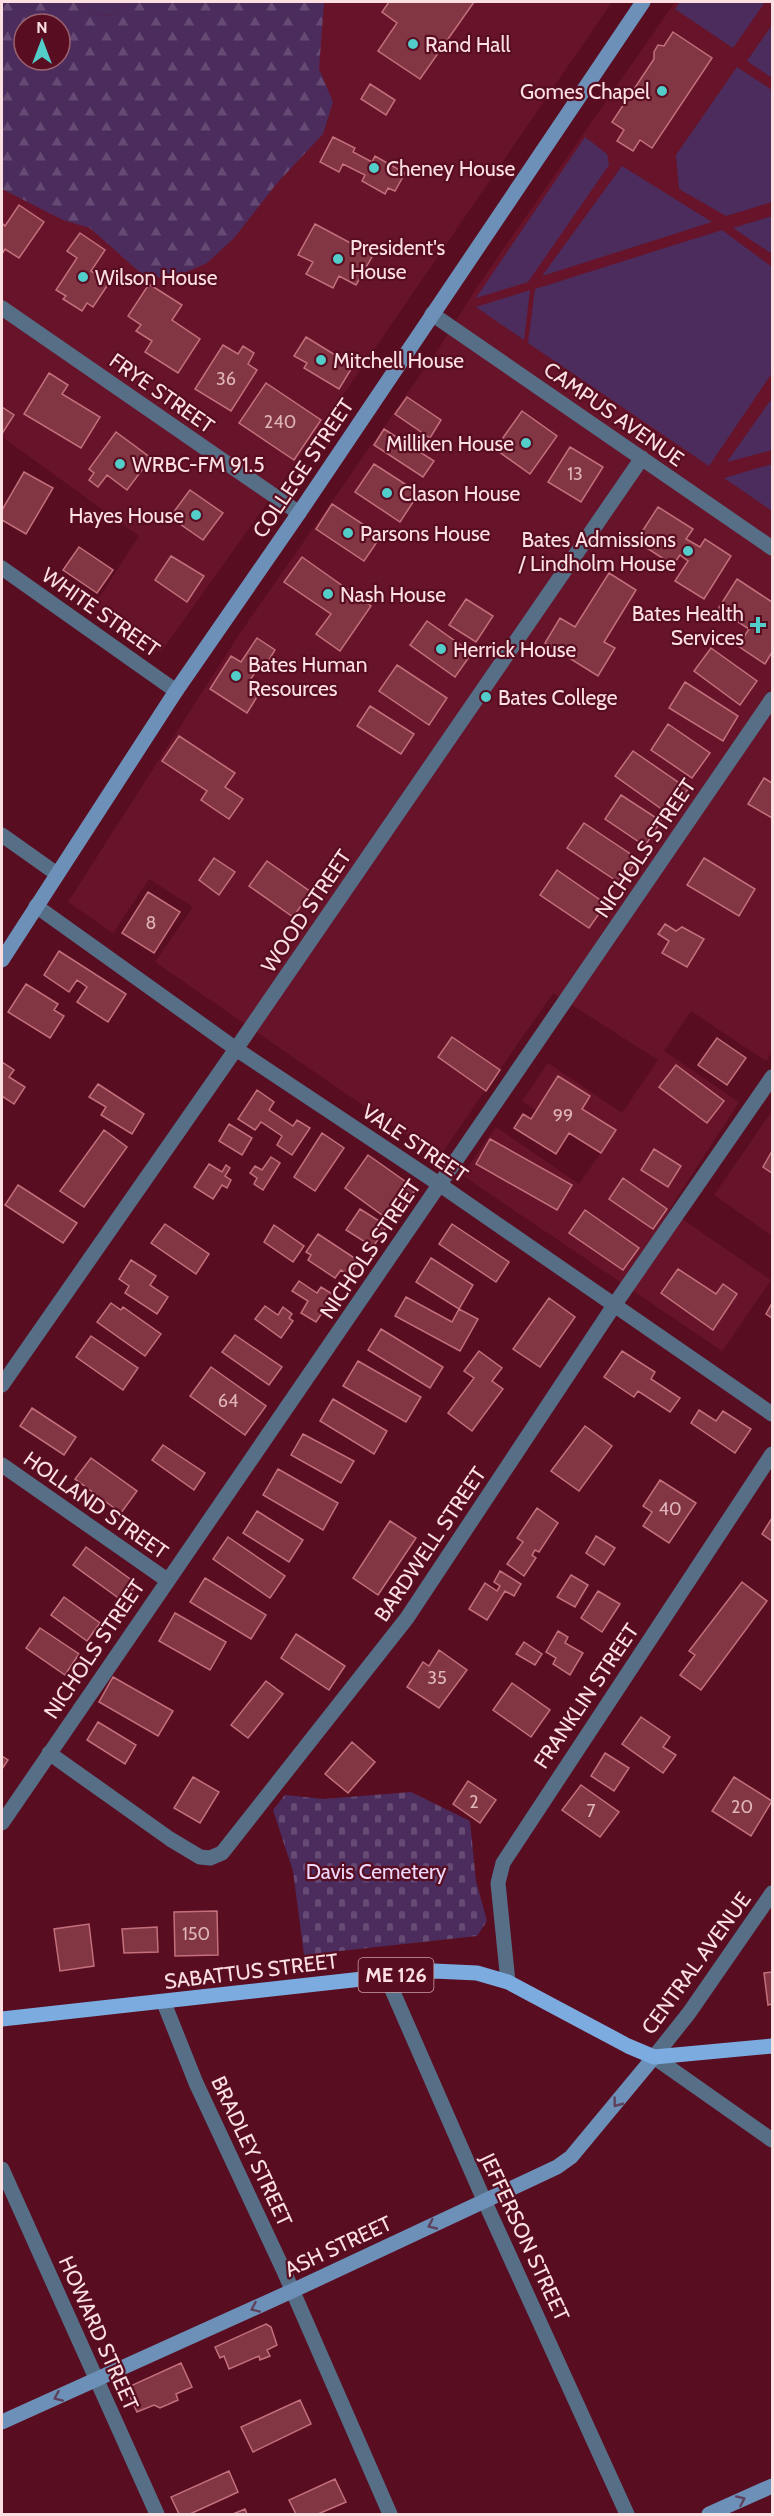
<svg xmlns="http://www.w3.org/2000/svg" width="774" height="2516" viewBox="0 0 774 2516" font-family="Cabin,sans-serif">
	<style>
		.built { fill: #67142a; fill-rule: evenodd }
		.green { fill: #4b2c5d }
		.forest { fill: url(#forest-firs); fill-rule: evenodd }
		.cemetery { fill: url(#cemetery-stones) }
		.building { fill: #823543; stroke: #c4707c; stroke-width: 1.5 }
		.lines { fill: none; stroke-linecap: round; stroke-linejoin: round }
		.minor { stroke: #576e87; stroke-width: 15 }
		.tertiary { stroke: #576e87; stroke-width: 15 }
		.secondary { stroke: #6d90b8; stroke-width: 15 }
		.primary { stroke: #7cabdf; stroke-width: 15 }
		.oneway { stroke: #60415d }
		.poi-dot { fill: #53cdc9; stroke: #580d21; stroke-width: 2 }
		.labels { text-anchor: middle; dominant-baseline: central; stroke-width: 4.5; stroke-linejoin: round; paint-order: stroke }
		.number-label { font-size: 18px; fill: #deb4ba }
		.shield { fill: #580d21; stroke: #cba0a7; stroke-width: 1.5 }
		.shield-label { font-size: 20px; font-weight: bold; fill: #fcdfe1 }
		.poi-label { font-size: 21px; fill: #fcdfe1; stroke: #580d21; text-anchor: start }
		.street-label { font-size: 21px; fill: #fcdfe1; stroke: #580d21 }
		.park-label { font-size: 21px; fill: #edd7fc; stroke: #580d21 }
	</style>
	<defs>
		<pattern id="forest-firs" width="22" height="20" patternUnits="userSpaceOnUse" patternTransform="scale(1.5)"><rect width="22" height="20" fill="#4b2c5d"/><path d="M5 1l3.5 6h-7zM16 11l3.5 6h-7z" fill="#664a74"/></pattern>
		<pattern id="cemetery-stones" width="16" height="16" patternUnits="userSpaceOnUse" patternTransform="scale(1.5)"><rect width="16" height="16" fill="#4b2c5d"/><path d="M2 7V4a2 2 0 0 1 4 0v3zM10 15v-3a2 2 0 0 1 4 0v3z" fill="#664a74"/></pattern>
	</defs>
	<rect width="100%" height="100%" fill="#580d21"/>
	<path class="built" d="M2 2H612L315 436 161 652 93 607 139 536 2 437ZM24 24H60V60H24Z
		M675 2H772V1052L766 1061 691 1011 664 1051 739 1102 669 1210 771 1280 722 1351 462 1175 496 1127 579 1184 600 1154 522 1101 548 1063 622 1113 658 1060 553 993 442 1153 435 1155 155 962 193 907 149 879 113 933 68 902 240 633 439 348 475 290Z
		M772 1111V1236L714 1195Z"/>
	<path class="green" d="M80 2H124L116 15 97 16Z
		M680 2H765L733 48 675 9Z
		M772 25V78L747 61Z
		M737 67 772 90V202L726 216 679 189 676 155Z
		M585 137 607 154 609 165 528 282 476 298Z
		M622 166 712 222 542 276Z
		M772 216V254L733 228Z
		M722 230 772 267V373L709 466 528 343 535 289Z
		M530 290 524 340 476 307Z
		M772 398V450L727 462Z
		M772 464V511L724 478Z"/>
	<path class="forest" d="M2 2H80L97 16 116 15 124 2H324L319 69 333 102 323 134 278 182 234 238 207 263 170 279 143 275 90 228 63 220 2 189ZM24 24H60V60H24Z"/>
	<path class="cemetery" d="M411 1792 470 1821 476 1881 487 1921 477 1936 304 1955 293 1871 273 1810 285 1795 324 1799Z"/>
	<path class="building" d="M389 2H474L420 79 378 51 397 23 382 12Z
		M673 32 712 58 652 148 640 140 633 151 617 141 624 130 612 122 654 59V52L658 45 664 46Z
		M370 84 395 100 386 115 361 99Z
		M333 137 355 148 353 152 372 162 375 156 405 173 395 191 388 188 385 194 362 181 365 175 343 164 339 172 320 162Z
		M19 205 44 222 19 258 5 249 2 254V223L5 226Z
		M315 224 373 255 356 285 339 276 333 288 306 274 313 262 298 255Z
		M80 233 105 250 91 271 109 283 93 307 87 303 82 311 63 299 66 296 56 290 77 258 67 251Z
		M149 284 182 305 172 320 200 339 178 373 145 352 152 341 136 331 141 325 128 316Z
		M306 337 353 366 339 389 304 368 307 363 294 356Z
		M223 345 238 354 243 346 254 353 248 364 257 370 231 411 195 389Z
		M49 373 68 385 62 394 100 417 81 448 24 414Z
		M266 383 321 420 294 460 239 423Z
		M407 397 441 420 430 438 395 414Z
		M2 407 14 415 3 432 2 431Z
		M522 411 557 436 530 474 495 449Z
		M384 429 434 461 423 477 374 445Z
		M116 432 151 458 127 490 107 475 98 487 89 480 94 473 89 469Z
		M570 447 603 467 581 502 548 482Z
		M374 464 419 493 400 522 355 492Z
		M24 472 53 488 26 534 2 520V510Z
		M190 490 223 513 203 540 170 517Z
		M332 504 381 536 364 561 316 529Z
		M658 507 693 529 686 539 700 547 705 539 731 556 704 599 675 581 688 561 680 555 673 565 636 541Z
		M79 547 113 570 97 593 63 570Z
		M171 556 204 576 187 602 155 580Z
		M302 557 371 606 340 651 316 634 331 614 284 582Z
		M609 573 636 590 604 642 615 648 598 676 545 643 560 618 575 627Z
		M737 579 772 602V652L765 664 738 646 749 629 718 609Z
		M466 599 493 616 476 642 449 625Z
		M427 621 472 653 455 677 410 645Z
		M257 638 275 650 262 671 257 670 250 680 255 683 252 688 260 692 247 713 210 689 231 656 241 662Z
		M711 648 757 681 740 705 694 671Z
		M397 665 447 698 429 725 379 691Z
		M685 682 738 716 723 741 669 708Z
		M370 706 414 734 401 754 357 726Z
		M668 724 710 753 692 778 651 750Z
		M179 736 235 773 225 787 243 799 229 819 201 800 207 791 162 761Z
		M633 751 688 789 670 815 615 776Z
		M764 778 772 783V818L748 804Z
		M621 795 661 821 645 846 605 819Z
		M584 823 638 859 621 884 567 848Z
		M214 858 235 872 219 895 199 880Z
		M704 858 755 889 739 916 687 885Z
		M267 861 311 892 293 917 249 886Z
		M557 870 606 904 589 928 540 895Z
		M148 892 180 912 154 953 122 933Z
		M665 924 676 931 682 927 704 939 687 967 662 953 669 941 658 934Z
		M59 951 126 994 108 1022 77 1002 87 987 77 980 69 992 44 975Z
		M26 984 58 1004 54 1010 64 1016 50 1038 8 1012Z
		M452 1037 500 1070 486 1091 438 1057Z
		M717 1038 746 1058 727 1085 698 1065Z
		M2 1062 14 1070 9 1077 25 1087 14 1104 2 1096Z
		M676 1065 724 1101 707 1123 659 1087Z
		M558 1076 590 1096 582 1109 616 1130 601 1153 569 1133 556 1154 514 1128 523 1114 531 1119Z
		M98 1084 144 1114 132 1134 101 1115 106 1107 89 1097Z
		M257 1090 274 1102 269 1110 293 1126 297 1120 310 1128 292 1155 277 1145 282 1136 261 1122 255 1130 238 1119Z
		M229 1124 252 1138 242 1155 219 1141Z
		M104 1130 127 1147 84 1207 60 1191Z
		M322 1133 344 1148 315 1191 294 1177Z
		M490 1139 572 1185 557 1210 476 1164Z
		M654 1149 681 1166 668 1187 641 1170Z
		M772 1151V1173L763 1167Z
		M368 1155 416 1189 393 1223 345 1188Z
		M271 1157 280 1163 263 1190 254 1184 257 1178 250 1173 255 1166 262 1170Z
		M209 1164 222 1172 226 1165 230 1168 225 1176 231 1180 227 1188 222 1185 213 1199 194 1187Z
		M623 1178 667 1209 653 1229 609 1199Z
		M18 1185 77 1223 63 1243 5 1205Z
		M360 1209 387 1226 373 1247 346 1230Z
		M585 1210 639 1248 623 1270 569 1233Z
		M165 1224 209 1254 196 1274 151 1243Z
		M452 1224 509 1262 496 1282 439 1244Z
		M274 1225 304 1246 293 1262 264 1242Z
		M318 1234 359 1261 349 1276 341 1270 335 1278 308 1260 311 1255 306 1252Z
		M431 1258 473 1285 459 1309 416 1282Z
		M131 1260 156 1276 150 1285 168 1297 157 1314 125 1293 129 1286 119 1279Z
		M678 1269 716 1294 723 1284 737 1294 713 1330 661 1293Z
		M299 1281 317 1293 321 1287 334 1295 316 1322 301 1313 308 1301 292 1291Z
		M406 1297 452 1322 459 1309 478 1319 460 1351 395 1316Z
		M549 1298 575 1317 540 1367 513 1349Z
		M111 1303 121 1310 123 1307 161 1334 145 1356 97 1322Z
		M772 1303V1318L766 1314Z
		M265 1306 278 1315 283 1307 292 1314 289 1318 293 1321 281 1338 255 1319Z
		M381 1329 443 1367 430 1388 368 1350Z
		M235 1335 282 1367 269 1385 222 1352Z
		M91 1336 138 1368 123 1390 76 1357Z
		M479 1351 502 1368 492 1381 503 1389 472 1431 448 1413 474 1378 464 1371Z
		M622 1351 655 1372 651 1379 680 1398 670 1412 638 1391 634 1397 604 1377Z
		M358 1361 421 1397 406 1422 343 1386Z
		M211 1367 266 1406 245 1435 190 1396Z
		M333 1399 387 1431 374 1454 320 1421Z
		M32 1408 76 1437 64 1455 20 1426Z
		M699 1410 716 1421 723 1411 751 1429 735 1453 691 1423Z
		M585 1426 612 1446 579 1491 551 1471Z
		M303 1434 354 1461 341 1483 291 1455Z
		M163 1445 205 1473 194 1490 152 1460Z
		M91 1458 137 1491 121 1513 75 1479Z
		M278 1469 338 1503 323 1530 263 1495Z
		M660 1480 696 1503 669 1543 643 1526 652 1512 643 1506Z
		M537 1508 558 1523 539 1552 535 1550 532 1555 536 1558 524 1576 507 1564 523 1542 517 1538Z
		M257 1511 303 1540 289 1562 243 1533Z
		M772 1518V1541L762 1534Z
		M390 1521 416 1538 378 1595 353 1578Z
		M596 1536 615 1548 604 1565 586 1553Z
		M228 1537 285 1576 270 1598 213 1559Z
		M86 1547 137 1584 124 1602 73 1565Z
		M500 1571 521 1584 514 1596 505 1591 487 1620 469 1609 485 1583 497 1591 500 1586 494 1582Z
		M571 1575 588 1585 575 1607 557 1597Z
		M205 1578 266 1615 251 1639 190 1602Z
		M742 1582 767 1601 701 1690 680 1675 695 1655 689 1651Z
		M598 1591 620 1604 602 1632 581 1618Z
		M64 1597 100 1623 87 1641 51 1615Z
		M175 1613 226 1642 210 1670 159 1641Z
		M40 1628 79 1654 65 1675 26 1648Z
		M558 1631 568 1637 565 1643 583 1653 570 1675 553 1664 556 1658 546 1652Z
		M296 1634 345 1666 329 1690 281 1658Z
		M524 1642 542 1654 535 1665 516 1654Z
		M439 1650 467 1670 439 1708 407 1687 423 1662 429 1666Z
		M113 1677 173 1711 158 1736 99 1702Z
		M266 1681 283 1694 248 1738 231 1725Z
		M512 1683 550 1710 531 1737 493 1710Z
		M641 1717 670 1737 663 1747 676 1755 663 1773 622 1744Z
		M98 1722 136 1745 125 1764 87 1740Z
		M352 1742 375 1762 348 1793 325 1774Z
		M605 1753 629 1768 614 1791 591 1776Z
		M2 1756 8 1760 2 1769Z
		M193 1777 219 1792 200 1823 174 1808Z
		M734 1777 772 1801 751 1836 712 1811Z
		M468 1781 496 1800 480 1823 453 1804Z
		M581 1785 619 1812 600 1837 562 1810Z
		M217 1911 218 1955 175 1956 174 1912Z
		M89 1924 94 1966 60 1971 54 1929Z
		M157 1927 158 1952 124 1953 122 1929Z
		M772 1972V2004L768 2005 764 1973Z
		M266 2324 271 2327 277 2345 267 2350 270 2356 260 2360 259 2356 229 2369 224 2356 220 2358 215 2347Z
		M181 2363 192 2387 176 2394 178 2400 160 2408 154 2405 137 2412 126 2388Z
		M300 2400 311 2424 253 2452 241 2427Z
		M229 2471 238 2492 190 2514H179L171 2497Z
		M335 2479 346 2502 318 2514H296L289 2500Z
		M245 2509 247 2514H233Z"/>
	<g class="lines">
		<path class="minor" d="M2 308 299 513
			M432 314 772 548
			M2 568 176 691
			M2 835 57 874
			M36 906 236 1049 439 1184 772 1414
			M2 1385 236 1049 642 458
			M2 1465 167 1580
			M49 1753 170 1839 200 1857 210 1858 222 1853 407 1618 615 1304 772 1077
			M2 1823 772 699
			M386 1976 484 2200
			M508 1982 498 1883 503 1863 772 1454
			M164 2003 196 2083 283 2269 390 2514
			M2 2169 157 2514"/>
		<path class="tertiary" d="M772 1893 689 2013 654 2057 772 2140
			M484 2200 627 2514"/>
		<path class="secondary" d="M2 960 176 691 299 513 643 2
			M2 2422 292 2291 557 2167 571 2157 654 2057
			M709 2514 772 2486"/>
		<path class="primary" d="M2 2019 434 1971 477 1973 508 1982 628 2046 654 2057 772 2046"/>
	</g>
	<defs><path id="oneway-chevron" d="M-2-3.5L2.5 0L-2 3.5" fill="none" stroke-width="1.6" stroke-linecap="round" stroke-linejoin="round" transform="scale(1.5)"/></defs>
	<g class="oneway">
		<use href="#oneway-chevron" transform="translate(617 2103) rotate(127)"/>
		<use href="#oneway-chevron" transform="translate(432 2225) rotate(155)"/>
		<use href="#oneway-chevron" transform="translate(255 2308) rotate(156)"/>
		<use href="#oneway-chevron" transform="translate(58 2397) rotate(156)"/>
		<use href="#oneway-chevron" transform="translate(741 2500) rotate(-24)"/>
	</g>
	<g class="poi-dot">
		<circle cx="413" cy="44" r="6"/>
		<circle cx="662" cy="91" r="6"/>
		<circle cx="374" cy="168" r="6"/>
		<circle cx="338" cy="259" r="6"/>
		<circle cx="83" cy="277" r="6"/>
		<circle cx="321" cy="360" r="6"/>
		<circle cx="526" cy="443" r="6"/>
		<circle cx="120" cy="464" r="6"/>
		<circle cx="387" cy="493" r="6"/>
		<circle cx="196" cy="515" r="6"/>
		<circle cx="348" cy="533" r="6"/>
		<circle cx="688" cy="551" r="6"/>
		<circle cx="328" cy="594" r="6"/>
		<path d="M755 616h6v6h6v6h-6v6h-6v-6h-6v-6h6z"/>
		<circle cx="441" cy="649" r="6"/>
		<circle cx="236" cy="676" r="6"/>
		<circle cx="486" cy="697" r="6"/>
	</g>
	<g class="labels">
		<g class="number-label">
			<text x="226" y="379">36</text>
			<text x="280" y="422">240</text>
			<text x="575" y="474">13</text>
			<text x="151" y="923">8</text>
			<text x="563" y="1116">99</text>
			<text x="228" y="1401">64</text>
			<text x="670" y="1509">40</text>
			<text x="437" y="1678">35</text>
			<text x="474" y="1802">2</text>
			<text x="742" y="1807">20</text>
			<text x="591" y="1811">7</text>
			<text x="196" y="1934">150</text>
		</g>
		<rect class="shield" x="358.5" y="1958" width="75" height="34" rx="4.5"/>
		<g class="shield-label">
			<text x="396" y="1975">ME 126</text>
		</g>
		<g class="poi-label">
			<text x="425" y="44">Rand Hall</text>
			<text x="650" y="91" text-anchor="end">Gomes Chapel</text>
			<text x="386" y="168">Cheney House</text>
			<text x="350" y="247">President's<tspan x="350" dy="24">House</tspan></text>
			<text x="95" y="277">Wilson House</text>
			<text x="333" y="360">Mitchell House</text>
			<text x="514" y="443" text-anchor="end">Milliken House</text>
			<text x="132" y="464">WRBC-FM 91.5</text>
			<text x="399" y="493">Clason House</text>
			<text x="184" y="515" text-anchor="end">Hayes House</text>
			<text x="360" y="533">Parsons House</text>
			<text x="676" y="539" text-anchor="end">Bates Admissions<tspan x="676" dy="24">/ Lindholm House</tspan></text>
			<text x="340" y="594">Nash House</text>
			<text x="744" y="613" text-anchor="end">Bates Health<tspan x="744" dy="24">Services</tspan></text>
			<text x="453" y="649">Herrick House</text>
			<text x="248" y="664">Bates Human<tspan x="248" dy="24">Resources</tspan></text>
			<text x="498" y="697">Bates College</text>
		</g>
		<g class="street-label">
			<text transform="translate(162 393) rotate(35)">FRYE STREET</text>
			<text transform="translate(614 414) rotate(35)">CAMPUS AVENUE</text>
			<text transform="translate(303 468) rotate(-56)">COLLEGE STREET</text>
			<text transform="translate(101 612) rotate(35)">WHITE STREET</text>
			<text transform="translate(645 848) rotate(-56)">NICHOLS STREET</text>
			<text transform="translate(306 911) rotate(-56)">WOOD STREET</text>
			<text transform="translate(415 1143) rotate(34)">VALE STREET</text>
			<text transform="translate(370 1249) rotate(-56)">NICHOLS STREET</text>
			<text transform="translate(96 1505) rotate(35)">HOLLAND STREET</text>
			<text transform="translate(430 1544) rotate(-56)">BARDWELL STREET</text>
			<text transform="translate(94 1649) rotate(-56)">NICHOLS STREET</text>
			<text transform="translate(586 1696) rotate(-56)">FRANKLIN STREET</text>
			<text transform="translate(696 1963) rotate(-54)">CENTRAL AVENUE</text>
			<text transform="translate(251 1971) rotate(-7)">SABATTUS STREET</text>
			<text transform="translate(252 2151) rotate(65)">BRADLEY STREET</text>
			<text transform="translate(525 2237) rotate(65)">JEFFERSON STREET</text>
			<text transform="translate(338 2246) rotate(-25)">ASH STREET</text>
			<text transform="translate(99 2333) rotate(66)">HOWARD STREET</text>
		</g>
		<g class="park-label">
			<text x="376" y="1871">Davis Cemetery</text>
		</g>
	</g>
	<rect width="774" height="2516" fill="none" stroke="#fcdfe1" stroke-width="6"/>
	<g transform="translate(42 42)"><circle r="28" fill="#580d21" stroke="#9a616e" stroke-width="1.5"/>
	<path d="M0-4.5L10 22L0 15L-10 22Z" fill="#53cdc9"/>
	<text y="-9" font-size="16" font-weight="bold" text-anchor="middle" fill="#fcdfe1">N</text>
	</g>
</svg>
